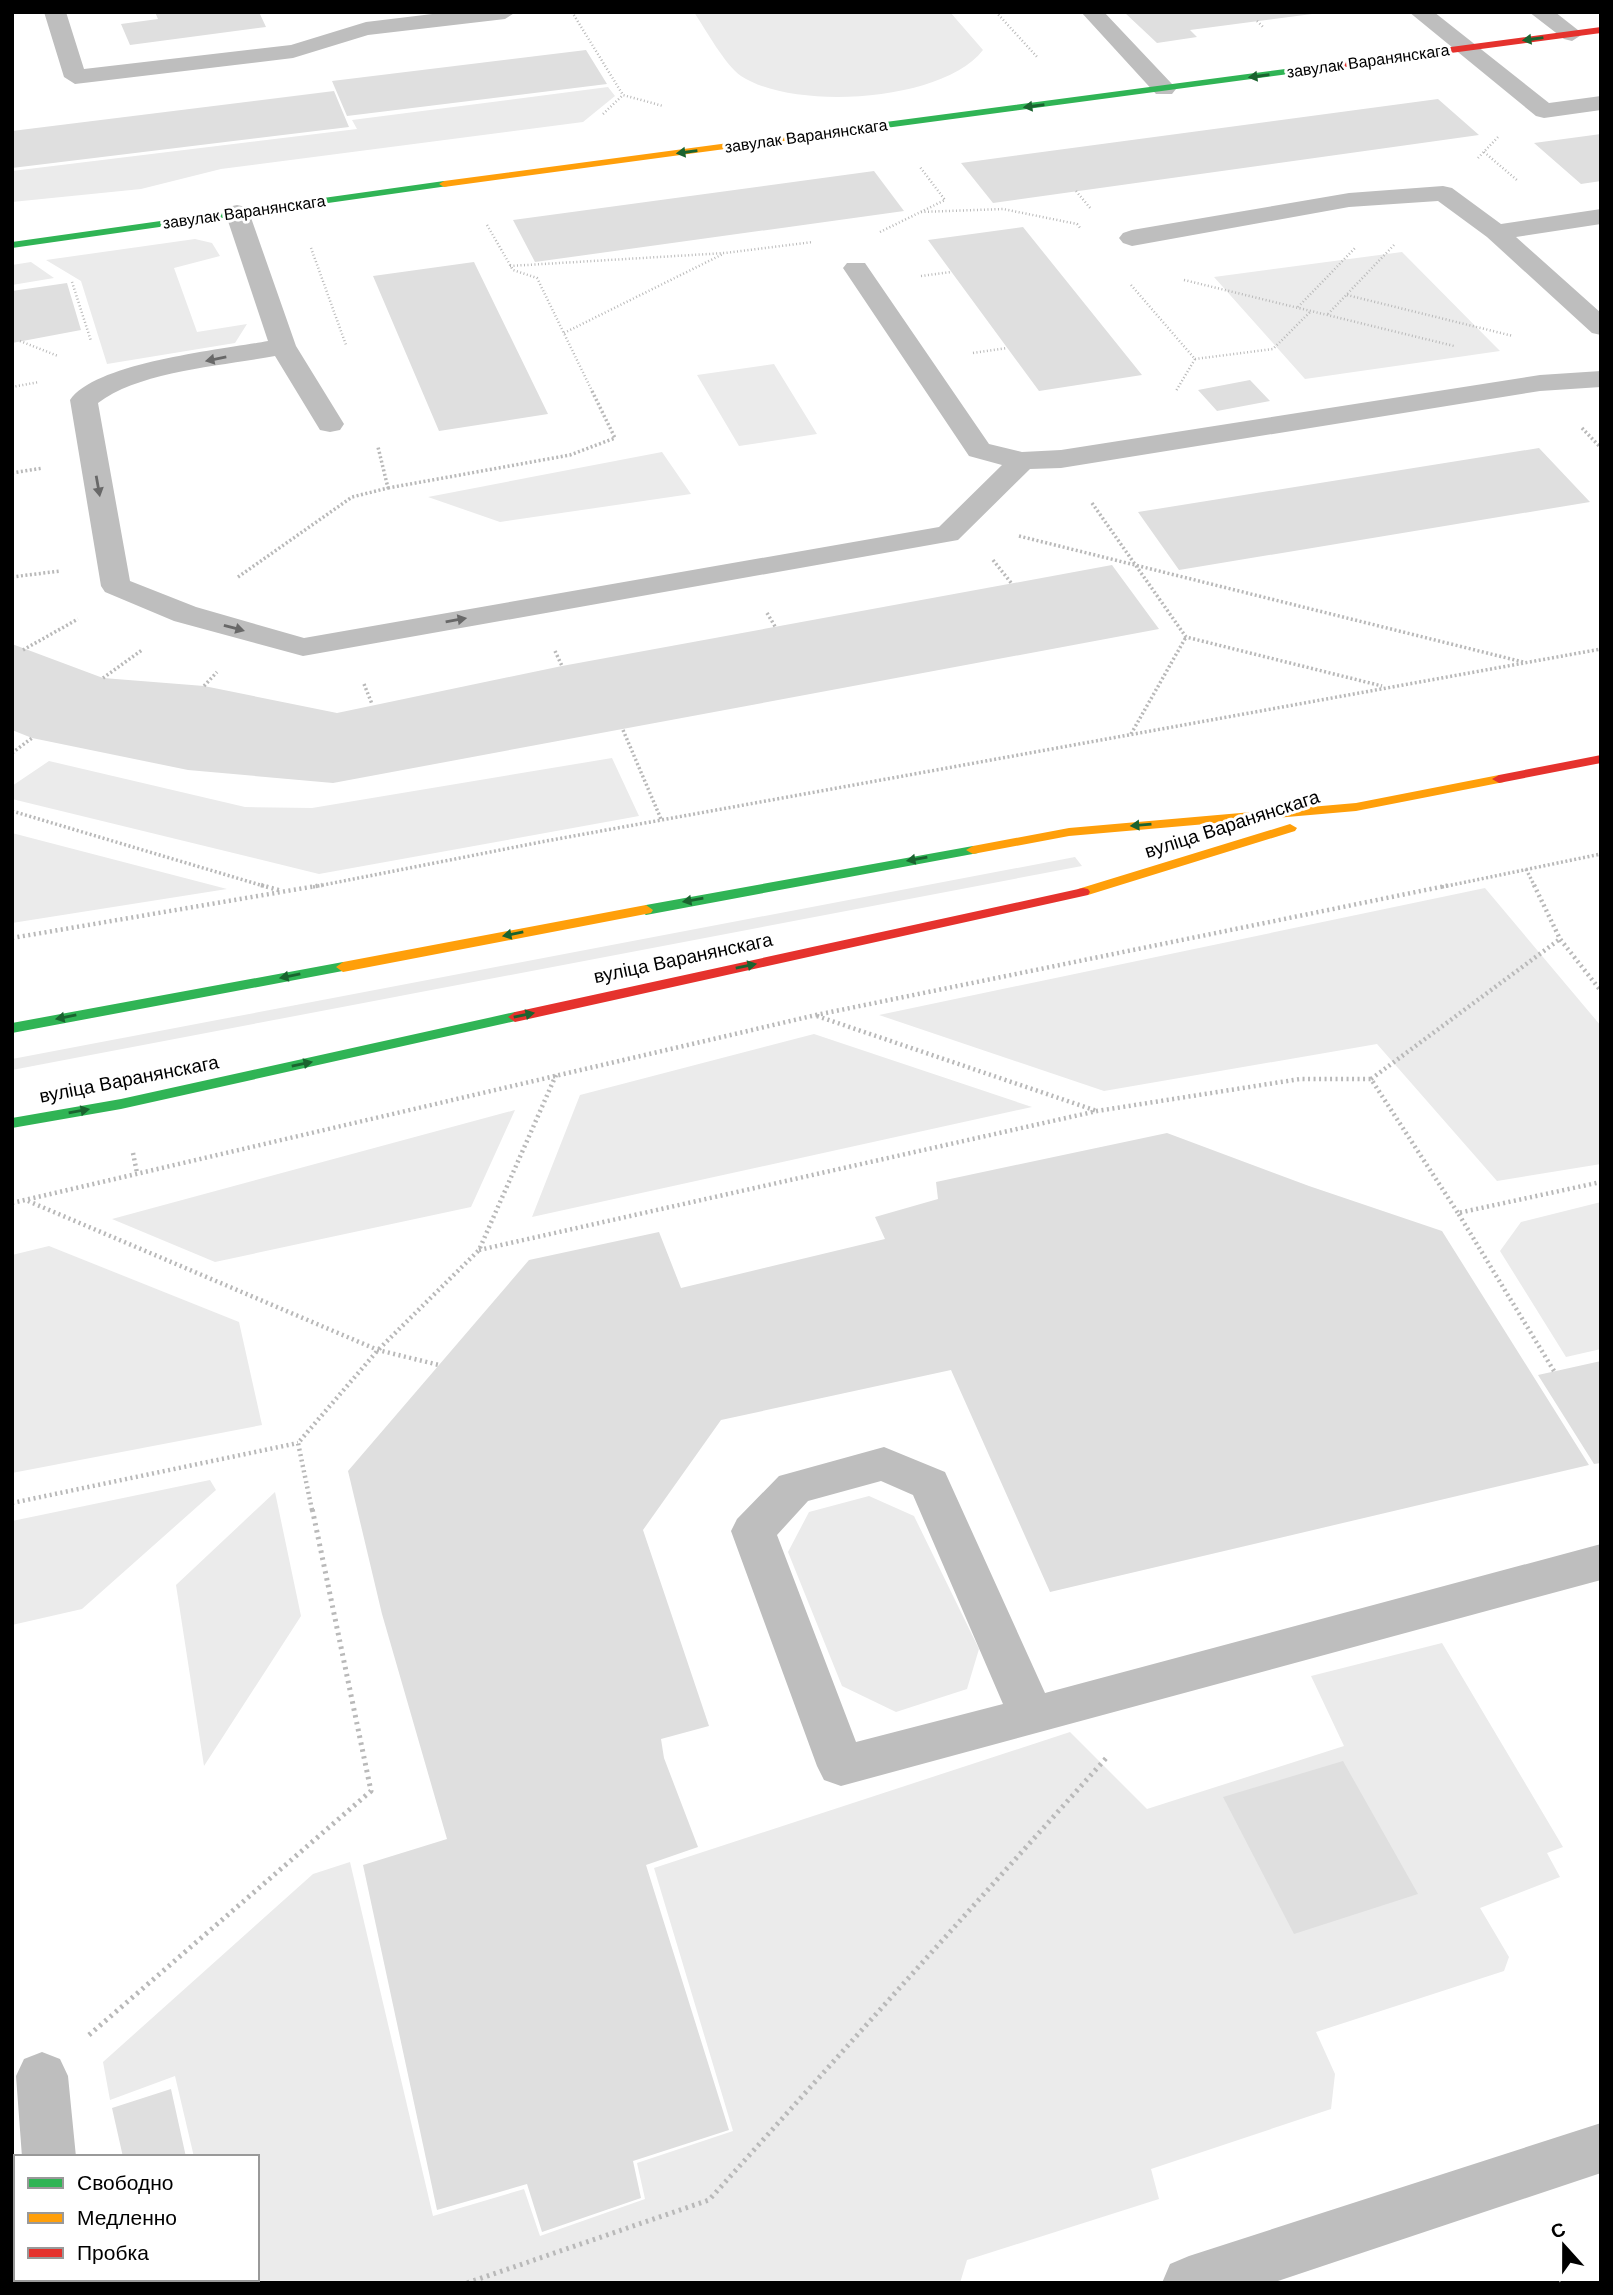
<svg xmlns="http://www.w3.org/2000/svg" width="1613" height="2295" viewBox="0 0 1613 2295" font-family="Helvetica,sans-serif">
	<style>
		.green { fill: #ebebeb }
		.building { fill: #dfdfdf }
		.lines { fill: none; stroke-linecap: round; stroke-linejoin: round }
		.path-far3 { stroke: #b9b9b9; stroke-width: 2.5; stroke-dasharray: 1 2.5; stroke-linecap: butt }
		.path-far2 { stroke: #b9b9b9; stroke-width: 3.5; stroke-dasharray: 2 2.5; stroke-linecap: butt }
		.path-far1 { stroke: #b9b9b9; stroke-width: 4.5; stroke-dasharray: 2 3.5; stroke-linecap: butt }
		.path { stroke: #b9b9b9; stroke-width: 5; stroke-dasharray: 2.5 4.5; stroke-linecap: butt }
		.lane { fill: #bebebe; fill-rule: evenodd }
		.fast { fill: #30b455; fill-rule: evenodd }
		.slow { fill: #ff9f0a; fill-rule: evenodd }
		.jam { fill: #e5322d; fill-rule: evenodd }
		.oneway { fill: #1a632f }
		.oneway2 { fill: #686868 }
		.labels { text-anchor: middle; dominant-baseline: central; stroke-width: 6; stroke-linejoin: round; paint-order: stroke }
		.far-street-label { font-size: 16px; fill: #000; stroke: #fff }
		.street-label { font-size: 19px; fill: #000; stroke: #fff }
	</style>
	<rect width="100%" height="100%" fill="#fff"/>
	<path class="green" d="M694 12H950L983 50C943 102 794 111 741 76 726 66 705 29 694 12Z
		M608 87 615 96 583 122 221 169 141 189 12 202V171L357 129 352 120Z
		M195 239 212 243 220 256 174 268 197 332 247 324 235 343 107 364 81 281 46 260Z
		M1402 252 1500 351 1305 379 1214 277Z
		M31 262 54 278 12 285V265Z
		M774 364 817 434 739 446 697 375Z
		M662 452 691 494 500 522 428 497Z
		M612 758 639 816 319 874 12 799V786L49 761 245 807 312 808Z
		M12 833 227 889 12 923Z
		M1075 857 1082 866 12 1070V1059Z
		M1485 888 1601 1026V1164L1497 1181 1377 1044 1104 1091 879 1015Z
		M814 1034 1032 1107 532 1217 580 1095Z
		M515 1110 471 1207 215 1262 112 1219Z
		M1601 1202V1349L1566 1357 1500 1251 1521 1222Z
		M49 1246 239 1322 262 1425 12 1473V1255Z
		M210 1480 216 1490 82 1609 12 1625V1521Z
		M275 1492 301 1616 204 1766 176 1585Z
		M869 1496 914 1516 979 1649 967 1689 896 1712 842 1686 788 1552 809 1512Z
		M1442 1643 1563 1847 1547 1853 1560 1877 1480 1908 1509 1957 1504 1971 1316 2032 1335 2074 1331 2109 1151 2169 1159 2199 967 2260 960 2283H119L118 2279H257V2157H194L175 2076 110 2100 103 2062 313 1874 350 1862 433 2216 524 2189 540 2236 645 2199 637 2163 733 2131 654 1868 1070 1732 1147 1809 1344 1746 1311 1676Z"/>
	<path class="building" d="M155 12H259L266 27 130 45 121 24 158 19Z
		M1124 12H1312V14L1190 30 1197 37 1157 43Z
		M586 50 607 84 347 116 332 81Z
		M334 91 349 127 12 168V131Z
		M1438 99 1479 135 993 203 961 163Z
		M1601 134V181L1581 184 1534 143Z
		M874 171 904 211 535 262 513 220Z
		M1023 227 1142 375 1039 391 928 240Z
		M474 262 548 414 439 431 373 276Z
		M67 283 81 330 12 343V291Z
		M1250 380 1270 401 1217 411 1198 390Z
		M1539 448 1590 502 1179 570 1138 512Z
		M1112 565 1159 629 333 783 188 770 32 738 12 730V644L103 678 204 686 337 713 562 666Z
		M1167 1133 1309 1186 1442 1231 1589 1465 1050 1592 951 1370 721 1420 643 1530 709 1726 661 1739 664 1758 698 1847 646 1865 729 2130 633 2161 641 2198 542 2232 527 2184 437 2210 363 1865 447 1839 382 1614 348 1471 529 1260 659 1232 681 1288 885 1239 875 1217 938 1199 936 1182Z
		M1601 1361V1463L1594 1464 1538 1375Z
		M1343 1761 1418 1894 1294 1934 1223 1797Z
		M171 2089 186 2157H123L112 2108Z"/>
	<g class="lines">
		<path class="path-far3" d="M572 12 623 95 663 106
			M996 12 1038 58
			M1257 21 1264 28
			M603 114 623 95
			M1484 152 1518 181
			M1478 158 1499 136
			M1076 191 1091 209
			M921 212 1003 209 1077 224 1081 229
			M487 225 513 270 537 278 593 393
			M880 232 945 200 920 167
			M311 248 346 345
			M510 266 725 253 813 242
			M921 276 951 272
			M1184 280 1454 346
			M72 282 91 341
			M1131 285 1195 359 1176 391
			M1347 295 1513 336
			M1298 307 1356 247
			M1328 314 1394 245
			M564 333 723 254
			M20 341 58 356
			M973 353 1007 348
			M1195 359 1273 349 1311 311
			M12 387 39 382"/>
		<path class="path-far2" d="M1582 428 1601 448
			M12 473 43 468
			M388 488 570 455 615 438 592 391
			M1092 503 1186 637 1382 686
			M1019 536 1523 662
			M993 560 1012 584
			M12 577 60 571
			M238 577 352 497 388 488 378 447
			M767 613 776 628
			M23 650 78 619
			M555 651 562 666
			M103 678 142 650
			M364 684 372 704
			M204 686 217 672
			M623 730 661 819
			M1131 734 1186 637
			M12 753 32 738
			M12 811 267 887
			M1526 869 1535 887
			M313 887 546 841 1601 649
			M1442 887 1601 854"/>
		<path class="path-far1" d="M261 885 282 891
			M1534 885 1560 939 1601 991
			M12 938 322 885
			M817 1016 1097 1111
			M1371 1079 1560 939
			M133 1153 137 1173
			M28 1201 378 1350 439 1365
			M12 1203 816 1015 1450 885
			M479 1250 1097 1111 1300 1079H1371L1458 1213
			M1554 1371 1458 1213 1601 1182
			M12 1503 298 1443
			M312 1510 298 1443 378 1350 479 1250 556 1075"/>
		<path class="path" d="M89 2035 371 1791 312 1508
			M467 2283 709 2200 1108 1756"/>
		<path class="lane" d="M44 12H66L84 69 291 45 366 22 449 12H516L505 19 368 35 293 58 75 84 64 77Z
			M1081 12H1104L1172 84 1176 89 1172 94H1156Z
			M1409 12H1434L1549 103 1601 96V110L1544 118 1536 116Z
			M1529 12H1555L1583 34 1572 41 1564 39Z
			M1443 186 1452 188 1501 224 1601 209V224L1516 237 1601 313V335L1592 333 1487 237 1438 201 1349 207 1132 246 1123 243 1119 238 1123 233 1132 230 1349 193Z
			M237 205 246 207 249 212 296 346 344 424 340 430 330 432 320 430 275 356C223 366 140 371 98 403L130 581 196 607 304 638 939 527 1002 465 969 456 843 268 847 263H865L989 444 1022 452 1061 450 1540 375 1601 371V387L1540 391 1061 468 1030 469 958 540 303 656 174 621 105 592 101 586 70 400C97 362 221 350 268 341L225 212 228 207Z
			M884 1447 945 1472 1045 1693 1601 1544V1580L841 1786 824 1780 817 1766 731 1531 737 1519 779 1476ZM881 1481 913 1495 1003 1704 856 1742 777 1535 808 1501Z
			M42 2052 60 2059 68 2076 76 2157H22L16 2076 24 2059Z
			M1601 2123V2173L1272 2283H1162L1170 2264 1189 2256Z
			M33 2279H87L88 2283H32Z"/>
		<path class="fast" d="M1323 64 1326 65V69L863 131 858 128 863 125Z
			M444 181 449 184 448 186 12 248V242Z
			M973 846 978 847 980 850 978 853 646 915 639 910 646 905Z
			M343 962 350 967 348 970 12 1033V1023Z
			M515 1012 522 1017 520 1020 121 1109 12 1128V1118L121 1099Z"/>
		<path class="slow" d="M863 125 866 126V130L444 187 439 184 444 181Z
			M1499 775 1506 779 1504 782 1356 811 1069 836 973 854 966 850 973 846 1069 828 1356 803Z
			M1290 824 1297 828 1295 831 1088 895H1078L1076 892 1078 889Z
			M646 905 653 910 651 913 343 972 336 967 343 962Z"/>
		<path class="jam" d="M1601 27V33L1323 70 1318 67 1323 64Z
			M1601 755V763L1499 783 1492 779 1499 775Z
			M1083 888 1088 889 1090 892 1088 895 515 1022 508 1017 515 1012Z"/>
	</g>
	<defs><path id="oneway-solid" d="M-6-.8H1V-3.2L6.5 0L1 3.2V.8H-6Z" transform="scale(1.75)"/></defs>
	<g class="oneway">
		<use href="#oneway-solid" transform="translate(1533 39) rotate(172)"/>
		<use href="#oneway-solid" transform="translate(1259 76) rotate(172)"/>
		<use href="#oneway-solid" transform="translate(1034 106) rotate(172)"/>
		<use href="#oneway-solid" transform="translate(687 152) rotate(172)"/>
		<use href="#oneway-solid" transform="translate(1141 825) rotate(175)"/>
		<use href="#oneway-solid" transform="translate(917 859) rotate(170)"/>
		<use href="#oneway-solid" transform="translate(693 900) rotate(170)"/>
		<use href="#oneway-solid" transform="translate(513 934) rotate(169)"/>
		<use href="#oneway-solid" transform="translate(746 966) rotate(-12)"/>
		<use href="#oneway-solid" transform="translate(290 976) rotate(169)"/>
		<use href="#oneway-solid" transform="translate(524 1015) rotate(-12)"/>
		<use href="#oneway-solid" transform="translate(66 1017) rotate(169)"/>
		<use href="#oneway-solid" transform="translate(302 1064) rotate(-12)"/>
		<use href="#oneway-solid" transform="translate(79 1111) rotate(-10)"/>
	</g>
	<g class="oneway2">
		<use href="#oneway-solid" transform="translate(216 359) rotate(169)"/>
		<use href="#oneway-solid" transform="translate(98 486) rotate(80)"/>
		<use href="#oneway-solid" transform="translate(456 620) rotate(-10)"/>
		<use href="#oneway-solid" transform="translate(234 628) rotate(15)"/>
	</g>
	<g class="labels">
		<g class="far-street-label">
			<text transform="translate(1368 61) rotate(-8)">завулак Варанянскага</text>
			<text transform="translate(806 136) rotate(-8)">завулак Варанянскага</text>
			<text transform="translate(244 212) rotate(-8)">завулак Варанянскага</text>
		</g>
		<g class="street-label">
			<text transform="translate(1232 824) rotate(-18)">вуліца Варанянскага</text>
			<text transform="translate(683 958) rotate(-12)">вуліца Варанянскага</text>
			<text transform="translate(129 1079) rotate(-11)">вуліца Варанянскага</text>
		</g>
	</g>
	<rect width="1613" height="2295" fill="none" stroke="#000000" stroke-width="28"/>
	<rect x="14" y="2155" width="245" height="126" fill="#ffffff" stroke="#999999" stroke-width="2"/>
	<rect x="28" y="2178" width="35" height="10" fill="#30b455" stroke="#999999" stroke-width="2"/>
	<text x="77" y="2190" font-size="21" fill="#000000">Свободно</text>
	<rect x="28" y="2213" width="35" height="10" fill="#ff9f0a" stroke="#999999" stroke-width="2"/>
	<text x="77" y="2225" font-size="21" fill="#000000">Медленно</text>
	<rect x="28" y="2248" width="35" height="10" fill="#e5322d" stroke="#999999" stroke-width="2"/>
	<text x="77" y="2260" font-size="21" fill="#000000">Пробка</text>
	<g transform="translate(1564 2246) rotate(339)" stroke="#ffffff" stroke-width="5" paint-order="stroke">
	<path d="M0-5L12 26L0 18L-12 26Z" fill="#000000"/>
	<text y="-10" font-size="19" font-weight="bold" text-anchor="middle" fill="#000000">С</text>
	</g>
</svg>
